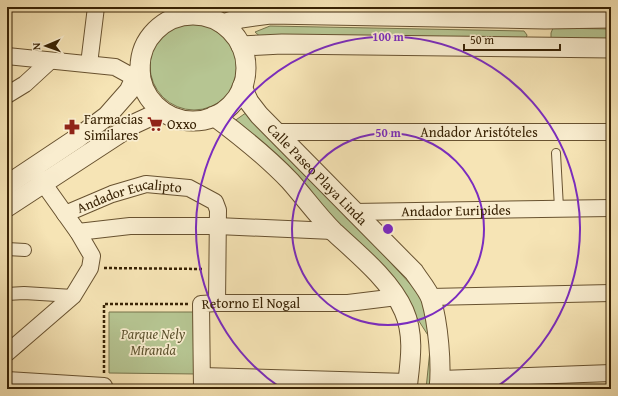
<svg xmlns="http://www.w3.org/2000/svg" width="618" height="396" viewBox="0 0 618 396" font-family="'Gentium Book Plus',serif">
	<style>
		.green { fill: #b6c592; stroke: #77744b }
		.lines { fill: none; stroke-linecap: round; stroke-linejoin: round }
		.service-casing { stroke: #685230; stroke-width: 10 }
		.pedestrian-casing { stroke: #685230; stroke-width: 14 }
		.minor-casing { stroke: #685230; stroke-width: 18 }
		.tertiary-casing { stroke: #685230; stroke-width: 21 }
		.path { stroke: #382204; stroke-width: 2.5; stroke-dasharray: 3 2; stroke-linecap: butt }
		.service { stroke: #f9edcf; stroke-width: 8 }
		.pedestrian { stroke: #f9edcf; stroke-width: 12 }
		.minor { stroke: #f9edcf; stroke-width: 16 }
		.tertiary { stroke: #f9edcf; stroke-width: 19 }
		.ring { fill: none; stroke: #7b2cbf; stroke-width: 2 }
		.labels { text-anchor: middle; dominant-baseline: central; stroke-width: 3.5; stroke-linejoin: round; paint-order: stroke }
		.poi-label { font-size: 14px; fill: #382204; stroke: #f9edcf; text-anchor: start }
		.street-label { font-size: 14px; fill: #382204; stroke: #f9edcf }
		.park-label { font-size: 14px; font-style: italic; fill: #5e532f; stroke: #f9edcf }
		.centre { fill: #7b2cbf; stroke: #f9edcf; stroke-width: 2 }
		.ring-label { font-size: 12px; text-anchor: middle; font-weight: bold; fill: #7b2cbf; stroke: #f9edcf; stroke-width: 3.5; stroke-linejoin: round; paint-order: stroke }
	</style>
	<rect width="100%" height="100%" fill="#f6e4b5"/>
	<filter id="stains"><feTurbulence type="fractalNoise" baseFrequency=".005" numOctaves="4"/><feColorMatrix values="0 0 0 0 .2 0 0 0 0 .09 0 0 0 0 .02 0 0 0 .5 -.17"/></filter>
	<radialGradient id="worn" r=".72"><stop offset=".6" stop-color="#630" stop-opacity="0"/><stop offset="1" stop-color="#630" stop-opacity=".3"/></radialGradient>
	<path class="green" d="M150 66a44 44 0 1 1 88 0a44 44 0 1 1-88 0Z
		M270 26 524 31 527 35 526 39 264 40 255 32Z
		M553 28 611 29V42L551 39V33Z
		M250 110 425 300 435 328 436 389H426L431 340 394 282 260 144 230 124Z
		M109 312H196L197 374 109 373Z"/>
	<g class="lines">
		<defs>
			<path id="service" d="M556 153 559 208"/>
			<path id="pedestrian" d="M7 249 25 250
				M7 294 24 293 73 296"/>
			<g id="minor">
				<path d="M7 56 115 67 135 78"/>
				<path d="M89 64 96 7"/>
				<path d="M7 95 25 84 50 61"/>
				<path id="s1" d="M274 132H611"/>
				<path id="s2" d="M353 212 611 208"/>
				<path id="s3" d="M65 214 112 194 146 184 189 188 215 202 218 210 217 303"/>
				<path d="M78 232 130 226H217L333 231"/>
				<path d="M430 297 611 293"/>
				<path d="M7 353 73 296 90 268 92 256 78 232 36 173"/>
				<path d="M202 376 408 382"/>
				<path d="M441 379 611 373"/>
				<path d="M7 380 104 386"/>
				<path id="s4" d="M202 389 201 304 217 303H348L397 297"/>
			</g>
			<g id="tertiary">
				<circle cx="193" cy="68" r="53"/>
				<path d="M223 24 241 18 270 14 545 19 611 18"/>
				<path d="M241 46 282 44 611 48"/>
				<path id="s5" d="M242 87 249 102 259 115 414 272C419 280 428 290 431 299 438 323 442 364 439 389"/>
				<path d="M214 116C241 136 267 157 290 181 305 198 318 216 334 232 358 254 391 281 404 311 415 336 410 363 407 389"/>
				<path d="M7 185 79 137 107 116 129 91 140 68"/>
				<path d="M7 207 134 124 162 111"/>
			</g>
		</defs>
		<use href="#service" class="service-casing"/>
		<use href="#pedestrian" class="pedestrian-casing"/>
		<use href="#minor" class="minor-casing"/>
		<use href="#tertiary" class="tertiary-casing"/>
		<path class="path" d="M104 268 203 269
			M104 373V304H188"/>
		<use href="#service" class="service"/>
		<use href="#pedestrian" class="pedestrian"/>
		<use href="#minor" class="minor"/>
		<use href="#tertiary" class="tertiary"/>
	</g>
	<g class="ring">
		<circle cx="388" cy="229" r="96"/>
		<path d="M281 388A192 192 0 1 1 495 388"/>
	</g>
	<defs>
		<symbol id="supermarket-bare" viewBox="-9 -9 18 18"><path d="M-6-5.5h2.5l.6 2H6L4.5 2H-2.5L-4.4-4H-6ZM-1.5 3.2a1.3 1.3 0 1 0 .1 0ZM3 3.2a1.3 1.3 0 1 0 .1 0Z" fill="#8f2418" stroke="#f9edcf" stroke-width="2.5" paint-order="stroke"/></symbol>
		<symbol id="pharmacy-bare" viewBox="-9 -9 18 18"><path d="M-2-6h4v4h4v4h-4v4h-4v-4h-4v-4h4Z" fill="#8f2418" stroke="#f9edcf" stroke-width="2.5" paint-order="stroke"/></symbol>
	</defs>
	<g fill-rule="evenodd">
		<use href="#supermarket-bare" x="144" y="113" width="22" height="22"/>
		<use href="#pharmacy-bare" x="61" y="116" width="22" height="22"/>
	</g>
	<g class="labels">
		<g class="poi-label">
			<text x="84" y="119">Farmacias<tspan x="84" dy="16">Similares</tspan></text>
			<text x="167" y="124">Oxxo</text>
		</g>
		<g class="street-label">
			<text stroke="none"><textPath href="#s1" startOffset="205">Andador Aristóteles</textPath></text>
			<text stroke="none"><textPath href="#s5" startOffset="116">Calle Paseo Playa Linda</textPath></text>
			<text stroke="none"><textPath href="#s3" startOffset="68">Andador Eucalipto</textPath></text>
			<text stroke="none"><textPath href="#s2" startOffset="103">Andador Euripides</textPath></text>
			<text stroke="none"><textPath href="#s4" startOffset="135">Retorno El Nogal</textPath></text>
		</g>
		<g class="park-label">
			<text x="153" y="334">Parque Nely<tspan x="153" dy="16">Miranda</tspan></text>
		</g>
	</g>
	<circle cx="388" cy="229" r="6" class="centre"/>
	<g class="ring-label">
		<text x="388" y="41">100 m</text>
		<text x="388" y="137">50 m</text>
	</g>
	<rect width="618" height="396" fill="none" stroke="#f6e4b5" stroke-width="24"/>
	<rect x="8" y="8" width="602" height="380" fill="none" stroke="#382204" stroke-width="2"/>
	<rect x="12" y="12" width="594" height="372" fill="none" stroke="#382204"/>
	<g transform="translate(46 46) rotate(268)" stroke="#f9edcf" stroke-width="3" paint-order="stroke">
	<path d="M0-3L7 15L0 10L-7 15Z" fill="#382204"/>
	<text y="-6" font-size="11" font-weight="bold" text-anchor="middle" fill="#382204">N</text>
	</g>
	<path d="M464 44v6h96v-6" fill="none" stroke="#382204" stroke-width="2"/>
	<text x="470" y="44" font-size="12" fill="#382204" stroke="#f9edcf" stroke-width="3" paint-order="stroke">50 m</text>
	<rect width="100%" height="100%" filter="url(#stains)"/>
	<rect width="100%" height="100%" fill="url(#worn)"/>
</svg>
